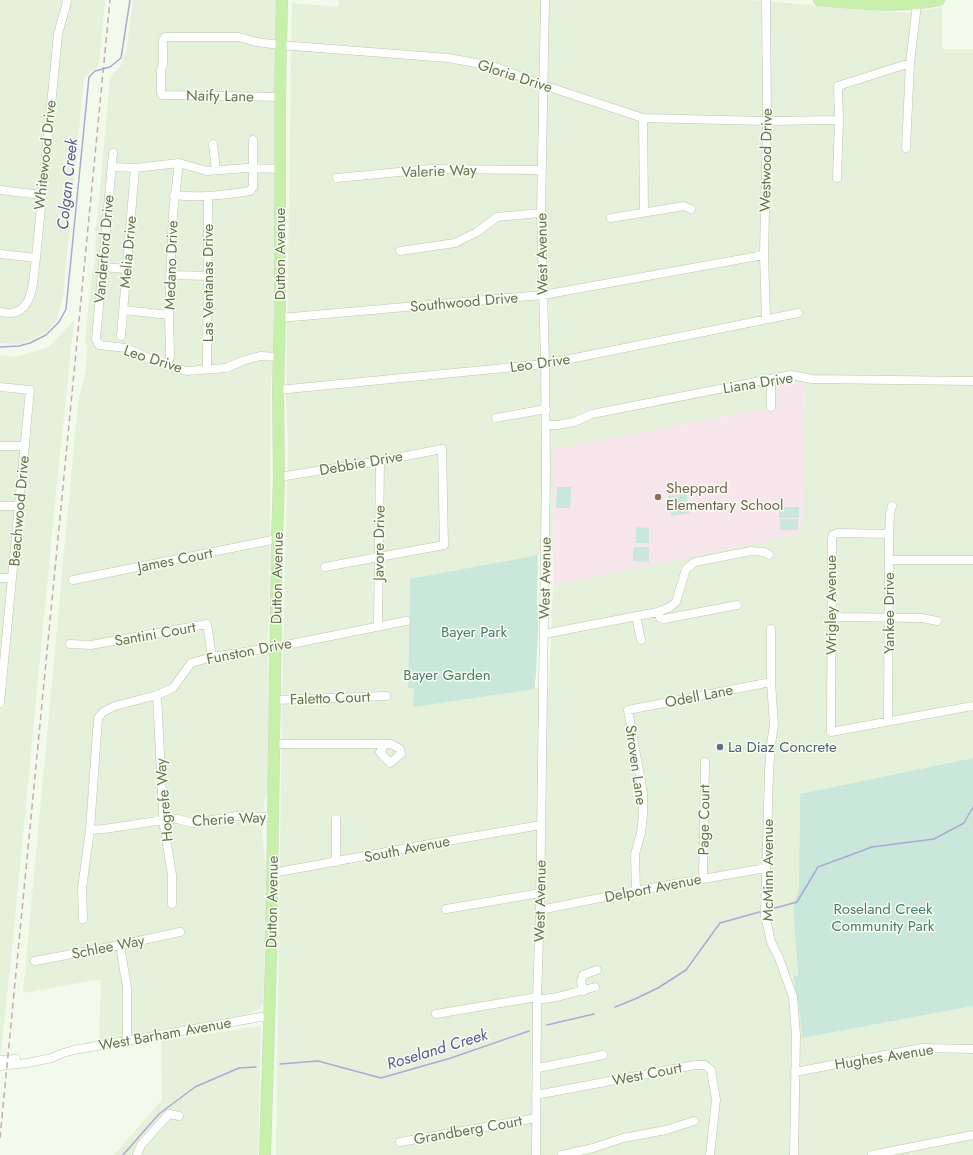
<svg xmlns="http://www.w3.org/2000/svg" width="973" height="1155" viewBox="0 0 973 1155" font-family="Jost,sans-serif">
	<style>
		.residential { fill: #e5f1da; fill-rule: evenodd }
		.education { fill: #f7e7ed }
		.green { fill: #cae7db }
		.lines { fill: none; stroke-linecap: round; stroke-linejoin: round }
		.stream { stroke: #aea8d3; stroke-width: 1.5 }
		.minor-casing { stroke: #bcc7ac; stroke-width: 9 }
		.major-casing { stroke: #d2d5ca; stroke-width: 12 }
		.minor { stroke: #fff; stroke-width: 8 }
		.major { stroke: #c7f1ab; stroke-width: 11 }
		.rail { stroke: #c4aab6; stroke-width: 1.5; stroke-dasharray: 6 4; stroke-linecap: butt }
		.education-dot { fill: #8d6e63; stroke: #f6fdf1; stroke-width: 1.5 }
		.service-dot { fill: #5c6f8a; stroke: #f6fdf1; stroke-width: 1.5 }
		.labels { text-anchor: middle; dominant-baseline: central; stroke-width: 3; stroke-linejoin: round; paint-order: stroke }
		.street-label { font-size: 15px; fill: #687350; stroke: #f6fdf1 }
		.education-label { font-size: 15px; fill: #785e54; stroke: #f6fdf1; text-anchor: start }
		.park-label { font-size: 15px; fill: #4d7c6d; stroke: #f6fdf1 }
		.service-label { font-size: 15px; fill: #4e5e75; stroke: #f6fdf1; text-anchor: start }
		.water-label { font-size: 16px; font-style: italic; fill: #605797; stroke: #f6fdf1 }
	</style>
	<rect width="100%" height="100%" fill="#f1faeb"/>
	<path class="residential" d="M0 0H105L99 65 84 77 63 297 57 319 46 332 31 340 20 344 0 343Z
		M133 0H277L274 369 271 379 269 618 267 637 269 682 268 789 264 803 262 830 267 881 263 1003 260 1009 246 1015 149 1032 99 1040 101 979 23 993 78 403 86 368 87 345 85 341 88 311 92 272 95 262 96 234 94 229 97 224 110 77 122 64 127 48Z
		M339 0H749L907 13 942 7V49H973V758L800 794 799 889 793 906 798 975 793 978 800 1014 802 1038 973 1006V1155H276L282 703 288 446 286 397 292 3 339 7ZM785 382H794L805 384 802 533 553 585 549 687 413 706 414 688H408L410 580 538 555 553 554 555 449 777 406V392L780 384Z
		M74 320 55 502 13 939 0 1061V355L15 357 49 347Z
		M261 1026 258 1155H114L162 1100 161 1041Z"/>
	<path class="education" d="M784 382H794L805 384 802 533 763 542 553 585 554 449 777 406V387L780 384Z"/>
	<path class="green" d="M557 487H571L570 508H556Z
		M686 493 690 513 671 516 668 496Z
		M779 507H799V518H779Z
		M780 519H798V530H780Z
		M636 527 649 528V543H636Z
		M635 547H649V562L633 561V549Z
		M538 555 537 600 538 611V631L536 676 535 682V689L413 707 414 688H408L410 579Z
		M973 758V1006L802 1038 800 1014 793 977 798 975 793 906 799 889 800 794Z"/>
	<g class="lines">
		<path class="stream" d="M0 347 19 346 30 343 46 335 59 322 66 309 89 77 95 71 110 67 121 58 130 0
			M768 910 797 902 818 867 872 847 934 839 964 823 973 807
			M615 1007 635 999 658 988 686 970 720 923 763 911
			M547 1025 594 1014
			M280 1064 318 1061 381 1078 451 1058 529 1031
			M123 1155 159 1114 195 1087 239 1068 256 1067"/>
		<defs>
			<path id="minor" d="M280 97 162 95 161 93V70L163 64V40L165 37H239L256 42 280 45 448 58 493 66 543 85 643 118 767 121 839 120
				M643 118 644 212
				M213 144 216 170
				M906 148 910 63 917 4
				M113 153 96 339 99 345 126 348 164 365 187 371 226 368 242 361 260 356 279 357
				M112 167 135 168 179 163 207 171 247 168 280 169
				M337 178 430 169 541 170
				M837 178 839 120 838 86 910 63
				M0 190 41 195
				M174 195C200 198 224 195 250 191L253 187V140
				M611 218 684 206 691 209
				M400 251 455 243 477 232 497 217 541 213
				M0 254 36 258
				M103 267 127 269
				M170 275 208 276
				M124 310 169 315
				M0 312C5 313 11 314 16 312 35 305 33 275 36 258L58 34 66 6 67 0
				M280 318 543 295 764 255
				M766 319 764 255 767 121 766 0
				M121 336 135 168
				M166 366 170 357 169 312 173 213 179 163
				M207 369 208 197
				M771 379V407
				M0 387 30 390 0 703
				M278 390 545 364 798 313
				M496 418 546 409
				M546 425H557L574 422 592 414 791 375 812 379 973 381
				M0 446H25
				M279 477 380 461 442 449 444 545 325 567
				M0 506H19
				M889 534 837 533 833 535 832 539 831 732 973 706
				M889 560H973
				M0 578H12
				M73 580 277 539
				M658 612 660 618 664 619 737 605
				M636 616 641 640
				M832 617 922 618 937 621
				M378 626 380 461
				M771 629V682L774 725 771 744 769 771 765 915 771 942 779 958 793 997 796 1035 794 1155
				M544 634 658 612 670 607 676 602 686 569 695 562 751 551 764 552 769 555
				M70 644 91 645 207 624 212 657
				M157 695 163 812 164 826 172 875V904
				M275 700 386 696
				M888 721 889 534 890 514 892 506
				M274 744H391L400 749 401 754 390 763 380 752 385 744
				M90 830 104 829 164 820 177 819 193 823 237 816 273 817
				M336 862V819
				M273 873 424 845 541 825
				M703 879 705 762
				M636 891 635 854 641 833 643 815V793L628 710 771 682
				M446 909 540 893
				M540 910 645 889 766 868
				M83 919 82 888 90 830 98 718 103 712 115 706 157 695 173 688 191 663 212 657 276 647 406 621
				M120 945 127 988V1040
				M35 961 120 945 180 932
				M583 991 581 981 583 975 597 970
				M537 1000 557 997 595 987
				M436 1014 537 997
				M0 1060 16 1059
				M0 1066 27 1063 52 1058 60 1054 74 1050 261 1017 270 1018
				M538 1068 603 1055
				M795 1072 922 1048 973 1049
				M536 1095 695 1065H705L711 1070 716 1100 710 1155
				M400 1142 536 1118
				M137 1155 141 1145 169 1114 179 1116
				M536 1155 537 997 540 910 546 470 545 364 541 213 545 0
				M562 1155 593 1148 623 1138 666 1130 694 1121
				M872 1155 973 1135"/>
			<path id="major" d="M819 0C860 3 899 9 939 0
				M265 1155 271 959 277 539 279 477 278 390 280 318V97L282 0"/>
		</defs>
		<use href="#minor" class="minor-casing"/>
		<use href="#major" class="major-casing"/>
		<use href="#minor" class="minor"/>
		<use href="#major" class="major"/>
		<path class="rail" d="M0 1138 110 0"/>
	</g>
	<circle class="education-dot" cx="658" cy="497" r="4"/>
	<circle class="service-dot" cx="720" cy="747" r="4"/>
	<g class="labels">
		<g class="street-label">
			<text transform="translate(515 76) rotate(18)">Gloria Drive</text>
			<text transform="translate(220 96) rotate(1)">Naify Lane</text>
			<text transform="translate(45 155) rotate(-84)">Whitewood Drive</text>
			<text transform="translate(766 160) rotate(-89)">Westwood Drive</text>
			<text transform="translate(439 171) rotate(-2)">Valerie Way</text>
			<text transform="translate(104 249) rotate(-85)">Vanderford Drive</text>
			<text transform="translate(128 252) rotate(-85)">Melia Drive</text>
			<text transform="translate(280 254) rotate(-90)">Dutton Avenue</text>
			<text transform="translate(542 254) rotate(-91)">West Avenue</text>
			<text transform="translate(171 265) rotate(-88)">Medano Drive</text>
			<text transform="translate(208 283) rotate(-90)">Las Ventanas Drive</text>
			<text transform="translate(464 302) rotate(-5)">Southwood Drive</text>
			<text transform="translate(153 359) rotate(18)">Leo Drive</text>
			<text transform="translate(540 363) rotate(-8)">Leo Drive</text>
			<text transform="translate(758 383) rotate(-9)">Liana Drive</text>
			<text transform="translate(361 463) rotate(-10)">Debbie Drive</text>
			<text transform="translate(19 511) rotate(-85)">Beachwood Drive</text>
			<text transform="translate(379 543) rotate(-89)">Javore Drive</text>
			<text transform="translate(175 560) rotate(-11)">James Court</text>
			<text transform="translate(277 578) rotate(-89)">Dutton Avenue</text>
			<text transform="translate(545 578) rotate(-89)">West Avenue</text>
			<text transform="translate(831 605) rotate(-90)">Wrigley Avenue</text>
			<text transform="translate(889 613) rotate(-90)">Yankee Drive</text>
			<text transform="translate(155 634) rotate(-10)">Santini Court</text>
			<text transform="translate(249 651) rotate(-11)">Funston Drive</text>
			<text transform="translate(699 696) rotate(-11)">Odell Lane</text>
			<text transform="translate(330 698) rotate(-2)">Faletto Court</text>
			<text transform="translate(636 765) rotate(82)">Stroven Lane</text>
			<text transform="translate(164 800) rotate(-95)">Hogrefe Way</text>
			<text transform="translate(229 819) rotate(-3)">Cherie Way</text>
			<text transform="translate(704 820) rotate(-89)">Page Court</text>
			<text transform="translate(407 849) rotate(-11)">South Avenue</text>
			<text transform="translate(768 870) rotate(-90)">McMinn Avenue</text>
			<text transform="translate(653 888) rotate(-11)">Delport Avenue</text>
			<text transform="translate(540 901) rotate(-89)">West Avenue</text>
			<text transform="translate(272 902) rotate(-89)">Dutton Avenue</text>
			<text transform="translate(108 947) rotate(-11)">Schlee Way</text>
			<text transform="translate(165 1034) rotate(-10)">West Barham Avenue</text>
			<text transform="translate(884 1057) rotate(-9)">Hughes Avenue</text>
			<text transform="translate(647 1074) rotate(-11)">West Court</text>
			<text transform="translate(468 1130) rotate(-10)">Grandberg Court</text>
		</g>
		<g class="education-label">
			<text x="666" y="488">Sheppard<tspan x="666" dy="17">Elementary School</tspan></text>
		</g>
		<g class="park-label">
			<text x="474" y="632">Bayer Park</text>
			<text x="447" y="675">Bayer Garden</text>
			<text x="883" y="909">Roseland Creek<tspan x="883" dy="17">Community Park</tspan></text>
		</g>
		<g class="service-label">
			<text x="728" y="747">La Diaz Concrete</text>
		</g>
		<g class="water-label">
			<text transform="translate(67 184) rotate(-84)">Colgan Creek</text>
			<text transform="translate(437 1049) rotate(-17)">Roseland Creek</text>
		</g>
	</g>
</svg>
